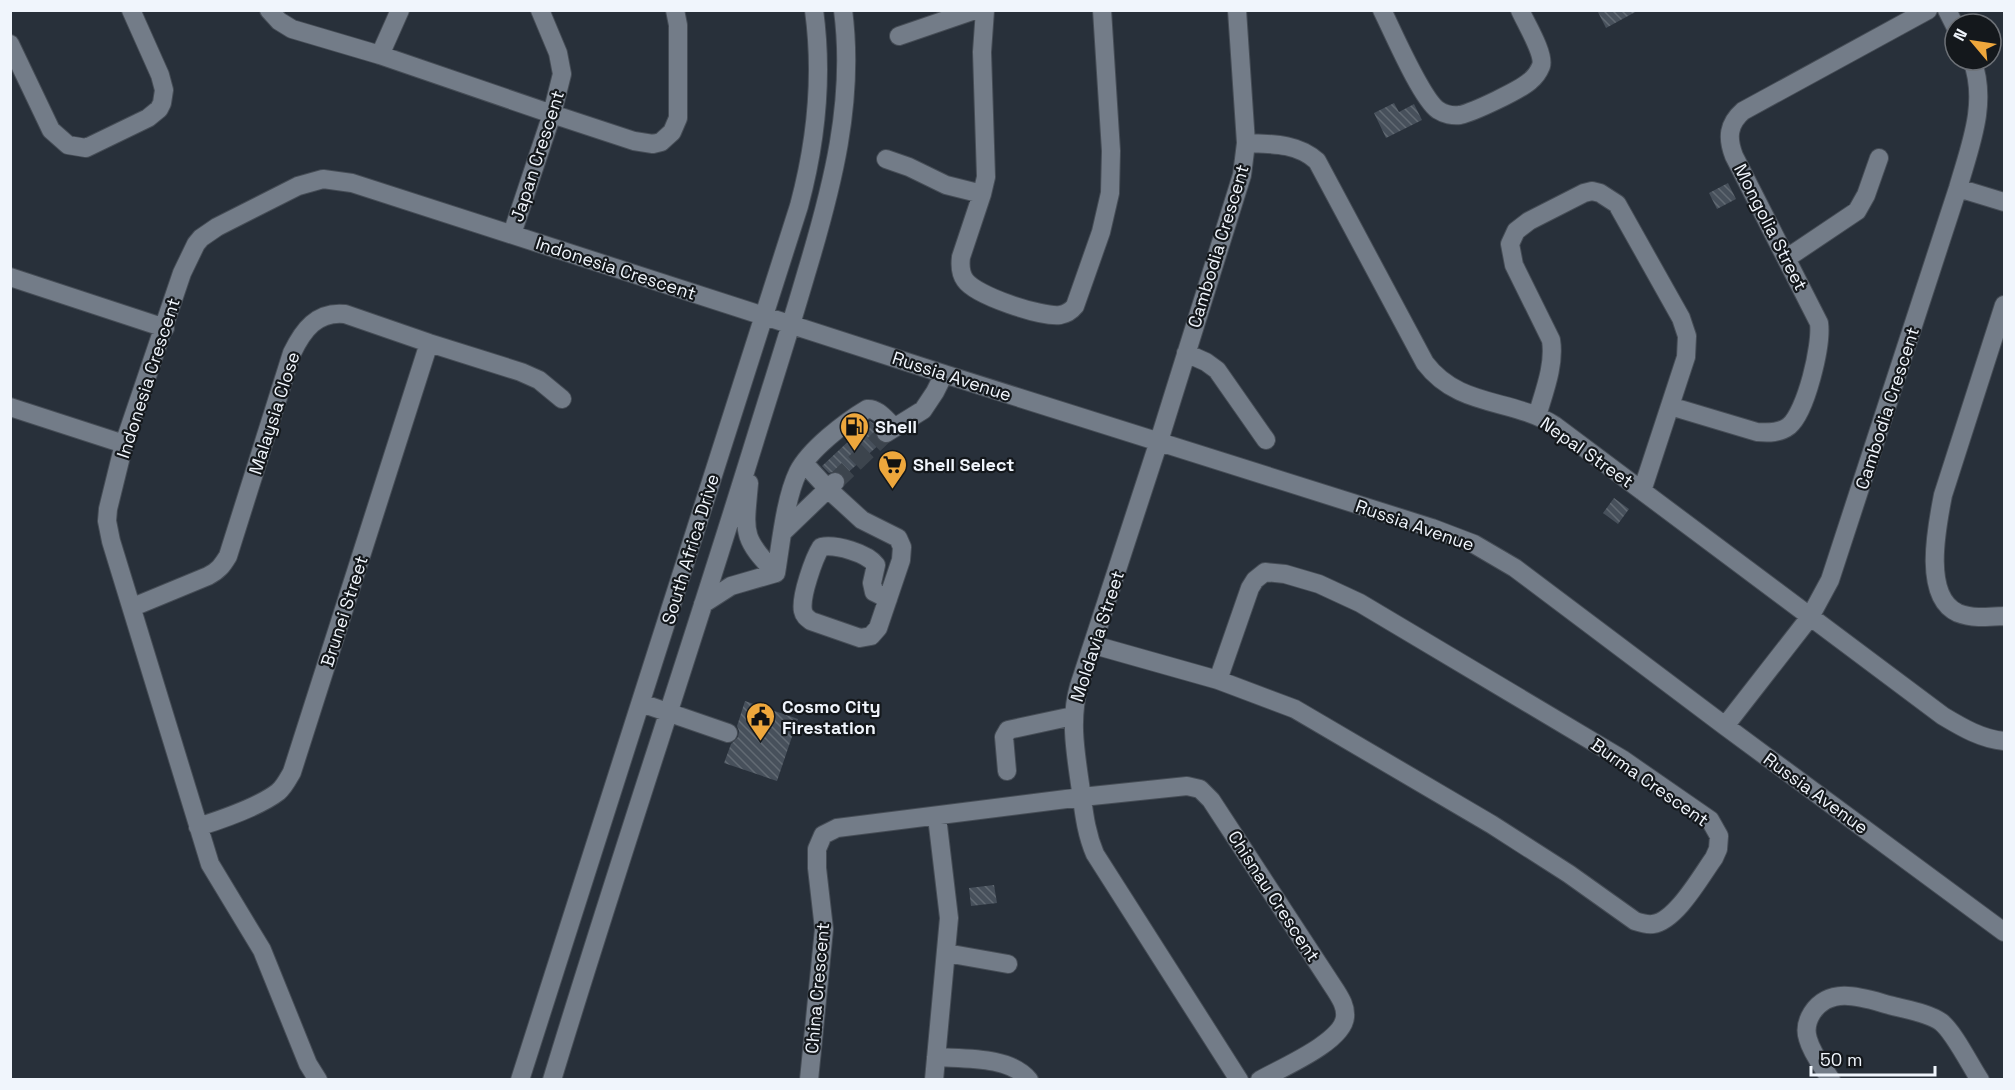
<svg xmlns="http://www.w3.org/2000/svg" width="2015" height="1090" viewBox="0 0 2015 1090" font-family="'Space Grotesk',sans-serif">
	<style>
		.building { fill: url(#building-back-hatch) }
		.lines { fill: none; stroke-linecap: round; stroke-linejoin: round }
		.minor-tunnel { stroke: #3c444d; stroke-width: 18; stroke-dasharray: 18 9; stroke-linecap: butt }
		.minor-casing { stroke: #464d56; stroke-width: 20 }
		.minor { stroke: #737c88; stroke-width: 18 }
		.labels { text-anchor: middle; dominant-baseline: central; stroke-width: 4.5; stroke-linejoin: round; paint-order: stroke }
		.street-label { font-size: 18px; fill: #f0f5fc; stroke: #14181c }
		.poi-label { font-size: 18px; font-weight: bold; fill: #f0f5fc; stroke: #14181c; text-anchor: start }
	</style>
	<defs>
		<pattern id="building-back-hatch" width="6" height="6" patternUnits="userSpaceOnUse" patternTransform="scale(1.5)"><rect width="6" height="6" fill="#47505b"/><path d="M-1 5l2 2M0 0l6 6M5-1l2 2" fill="none" stroke="#626a73"/></pattern>
	</defs>
	<rect width="100%" height="100%" fill="#28303a"/>
	<path class="building" d="M1597 10H1639L1606 28Z
		M1394 103 1399 112 1414 104 1422 120 1386 138 1374 113Z
		M1728 183 1736 199 1717 209 1709 193Z
		M870 421 877 426 875 434 881 443 844 476 838 471 829 473 822 466Z
		M1614 498 1629 509 1618 524 1603 513Z
		M745 701 798 719 777 781 724 763 731 744 738 737 739 731 737 726Z
		M994 885 997 903 971 906 969 888Z"/>
	<g class="lines">
		<path class="minor-tunnel" d="M835 482 886 433"/>
		<defs>
			<path id="minor" d="M269 10 279 21 292 29 380 55 552 114 634 141 653 144 661 142 672 132 678 118V25L675 10
				M985 10 982 52 986 177 982 194 961 257C960 265 960 273 965 280 976 296 1041 317 1060 315 1066 314 1071 311 1075 306L1101 232 1110 193 1111 151 1102 10
				M1237 10 1246 143 1242 175 1159 441 1079 686C1069 721 1076 755 1081 791 1084 813 1086 833 1095 854L1239 1080
				M1382 10C1393 32 1421 98 1438 110 1444 114 1453 116 1460 115 1474 112 1520 90 1530 81 1535 77 1539 71 1541 66 1545 54 1525 22 1520 10
				M1947 10 1955 26
				M899 36 975 10
				M10 44 51 130 68 145 86 148 148 118 159 109 162 103 164 90 160 75 131 10
				M380 55 400 10
				M1246 143C1271 144 1297 143 1317 161L1425 363C1459 408 1511 398 1554 425L1943 716C1963 728 1982 739 2004 741
				M886 159 909 167 946 185 982 194
				M1958 188 2004 202
				M512 234 552 114 562 74 558 53 540 10
				M1787 258 1857 211 1866 195 1879 158
				M10 277 165 328
				M2004 305 1943 495C1937 526 1922 597 1958 613 1973 619 1989 617 2004 616
				M1186 353 1206 362 1217 370 1266 440
				M1670 406 1757 432C1769 433 1780 433 1789 426 1806 412 1822 345 1819 323L1734 156C1727 138 1728 124 1743 111L1928 10
				M10 407 124 444
				M1537 416C1544 392 1555 365 1551 340L1514 265 1510 244 1516 231 1529 221 1584 193 1592 191 1600 193 1617 204 1681 318 1687 336 1686 357 1642 491
				M886 433 923 410 935 392 944 374
				M804 463 828 489 862 520 898 538 902 547 901 560 878 628 871 636 860 638 811 621C807 618 804 616 803 611 800 597 814 558 821 547 836 544 867 553 876 565L872 583 874 592 888 599
				M749 483C745 531 740 537 776 573
				M783 532 835 482
				M776 573C781 543 785 499 798 472 809 450 845 422 867 409 878 408 886 420 894 427
				M703 604 731 586 776 573
				M133 607 208 576C218 571 222 566 228 556L292 353C303 330 317 311 345 314L429 343 521 372 539 380 562 399
				M1094 645 1218 680 1295 709 1491 824 1569 874 1635 921C1641 923 1647 925 1653 924 1676 921 1701 876 1714 858L1718 849 1719 836 1710 820 1622 759 1360 603 1319 584 1285 574 1265 572 1255 580 1250 588 1218 680
				M641 703 728 733
				M1725 726 1810 617 1830 580 1958 188C1970 146 1988 103 1972 60
				M1007 771 1004 737 1008 730 1073 716
				M198 827C220 820 260 806 278 792 284 787 288 779 292 772L429 343
				M946 953 1008 964
				M936 1057C964 1059 1010 1056 1029 1080
				M318 1080 308 1064 262 950 210 864 111 541 107 521 108 509 124 444 182 273 196 244 201 238 217 227 298 186 323 179 352 183 944 374 1432 528 1474 544 1515 568 1725 726 2004 932
				M520 1080 799 206C816 143 823 76 814 10
				M552 1080C617 866 689 654 755 440 772 385 790 329 806 274 832 188 855 101 843 10
				M809 1080 824 929 817 868V849L823 835 837 828 1082 797 1187 786 1200 789 1211 800 1336 991C1341 999 1346 1007 1345 1017 1343 1042 1281 1068 1260 1080
				M934 1080 949 918 937 817
				M1831 1080C1823 1067 1812 1054 1808 1039 1805 1030 1807 1021 1812 1013 1831 984 1866 999 1893 1006 1908 1010 1928 1013 1941 1022 1954 1032 1970 1065 1980 1080"/>
		</defs>
		<use href="#minor" class="minor-casing"/>
		<use href="#minor" class="minor"/>
	</g>
	<defs>
		<symbol id="fuel-pin" viewBox="-11 -11 22 30"><path d="M0 17L-7.5 6A9.5 9.5 0 1 1 7.5 6Z" fill="#eea73c" stroke="#14181c"/><path d="M-5.5-6h7V0h2V4h1.3V-2.5L3-4.5l.8-.8L6-3V5H2.5V1h-1V6h-7ZM-4.2-4.7v3.2H.2V-4.7Z" fill="#111"/></symbol>
		<symbol id="supermarket-pin" viewBox="-11 -11 22 30"><path d="M0 17L-7.5 6A9.5 9.5 0 1 1 7.5 6Z" fill="#eea73c" stroke="#14181c"/><path d="M-6-5.5h2.5l.6 2H6L4.5 2H-2.5L-4.4-4H-6ZM-1.5 3.2a1.3 1.3 0 1 0 .1 0ZM3 3.2a1.3 1.3 0 1 0 .1 0Z" fill="#111"/></symbol>
		<symbol id="civic-pin" viewBox="-11 -11 22 30"><path d="M0 17L-7.5 6A9.5 9.5 0 1 1 7.5 6Z" fill="#eea73c" stroke="#14181c"/><path d="M-.6-6.5H3V-4.5H.6V-3L4-1V1h2V6H-6V1h2V-1L-.6-3ZM-1.2 2.5V6h2.4V2.5Z" fill="#111"/></symbol>
	</defs>
	<g fill-rule="evenodd">
		<use href="#fuel-pin" x="838" y="410" width="33" height="45"/>
		<use href="#supermarket-pin" x="876" y="448" width="33" height="45"/>
		<use href="#civic-pin" x="744" y="700" width="33" height="45"/>
	</g>
	<g class="labels">
		<g class="street-label">
			<text transform="translate(537 156) rotate(-72)">Japan Crescent</text>
			<text transform="translate(1771 227) rotate(63)">Mongolia Street</text>
			<text transform="translate(1218 246) rotate(-73)">Cambodia Crescent</text>
			<text transform="translate(616 268) rotate(18)">Indonesia Crescent</text>
			<text transform="translate(952 376) rotate(18)">Russia Avenue</text>
			<text transform="translate(148 378) rotate(-72)">Indonesia Crescent</text>
			<text transform="translate(1887 408) rotate(-72)">Cambodia Crescent</text>
			<text transform="translate(274 413) rotate(-72)">Malaysia Close</text>
			<text transform="translate(1587 452) rotate(35)">Nepal Street</text>
			<text transform="translate(1415 525) rotate(19)">Russia Avenue</text>
			<text transform="translate(690 549) rotate(-73)">South Africa Drive</text>
			<text transform="translate(344 611) rotate(-72)">Brunei Street</text>
			<text transform="translate(1097 636) rotate(-72)">Moldavia Street</text>
			<text transform="translate(1650 782) rotate(35)">Burma Crescent</text>
			<text transform="translate(1816 793) rotate(36)">Russia Avenue</text>
			<text transform="translate(1274 896) rotate(57)">Chisnau Crescent</text>
			<text transform="translate(817 988) rotate(-85)">China Crescent</text>
		</g>
		<g class="poi-label">
			<text x="875" y="426">Shell</text>
			<text x="913" y="464">Shell Select</text>
			<text x="782" y="706">Cosmo City<tspan x="782" dy="21">Firestation</tspan></text>
		</g>
	</g>
	<rect width="2015" height="1090" fill="none" stroke="#f0f5fc" stroke-width="24"/>
	<g transform="translate(1973 42) rotate(299)"><circle r="28" fill="#14181c" stroke="#6c7076" stroke-width="1.5"/>
	<path d="M0-4.5L10 22L0 15L-10 22Z" fill="#eea73c"/>
	<text y="-9" font-size="16" font-weight="bold" text-anchor="middle" fill="#f0f5fc">N</text>
	</g>
	<path d="M1811 1066v9h124v-9" fill="none" stroke="#f0f5fc" stroke-width="3"/>
	<text x="1820" y="1066" font-size="18" fill="#f0f5fc" stroke="#14181c" stroke-width="4.5" paint-order="stroke">50 m</text>
</svg>
